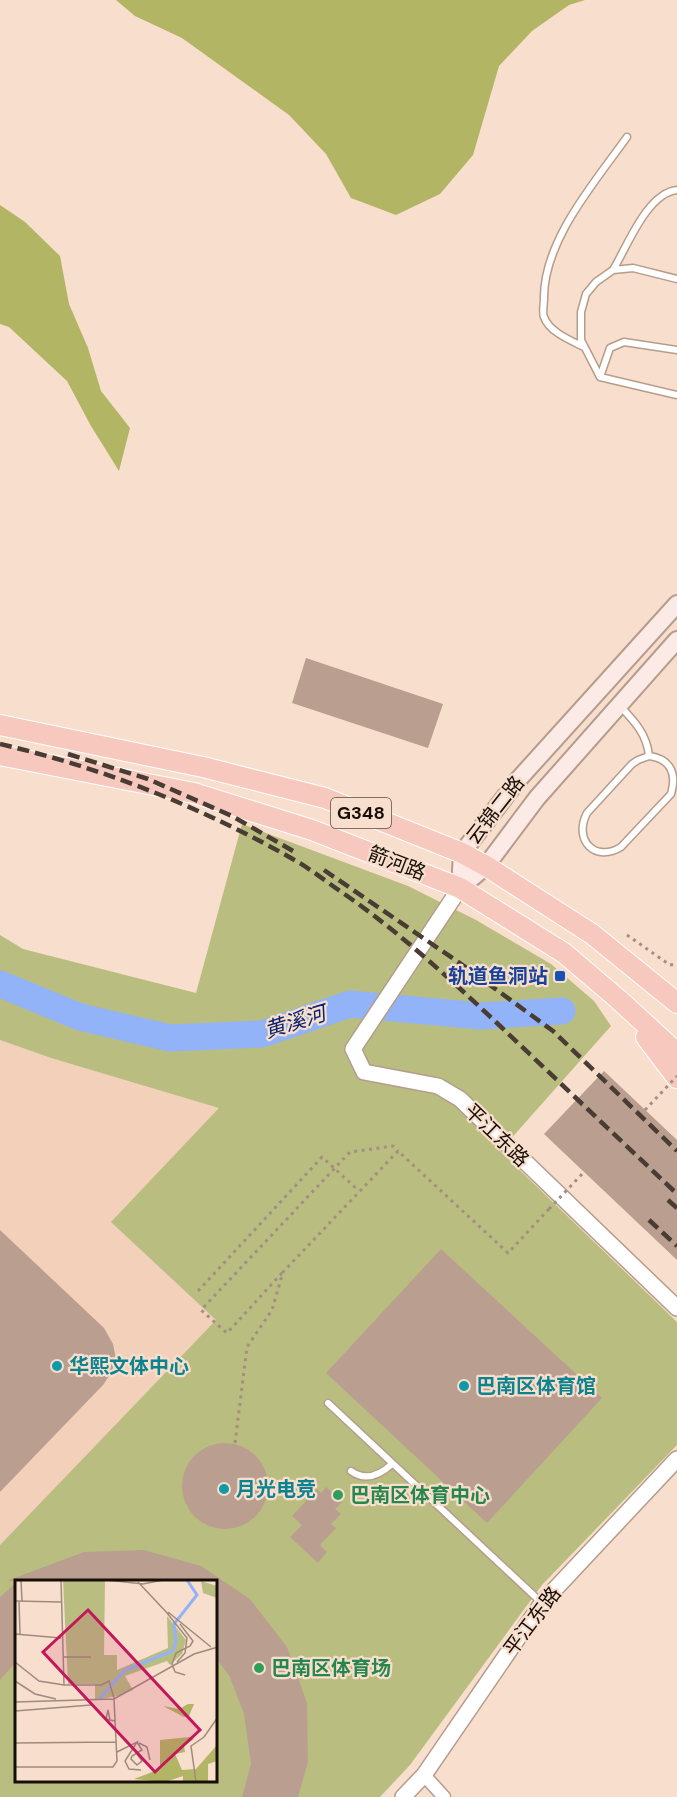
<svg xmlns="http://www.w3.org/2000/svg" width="677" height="1797" viewBox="0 0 677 1797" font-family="'DM Sans','Noto Sans SC',sans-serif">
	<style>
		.built { fill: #f2d0ba }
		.green { fill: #b9bd80; fill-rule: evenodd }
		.forest { fill: #b2b563 }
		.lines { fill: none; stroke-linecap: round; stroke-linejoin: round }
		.river { stroke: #93b3f8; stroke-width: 27 }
		.building { fill: #ba9f90 }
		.service-casing { stroke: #b59c8b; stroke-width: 9 }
		.minor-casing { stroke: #b59c8b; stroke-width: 15 }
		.tertiary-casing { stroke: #b59c8b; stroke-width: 18 }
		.secondary-casing { stroke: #b59c8b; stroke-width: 20 }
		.trunk-casing { stroke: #fff; stroke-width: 22 }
		.path { stroke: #a38f82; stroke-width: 3; stroke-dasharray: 3 4.5; stroke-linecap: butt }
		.service { stroke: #fff; stroke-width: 6 }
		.minor { stroke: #fff; stroke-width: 12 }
		.tertiary { stroke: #fff; stroke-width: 15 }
		.secondary { stroke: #fceae6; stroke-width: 16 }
		.trunk { stroke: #f6c8be; stroke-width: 20 }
		.rail { stroke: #493c33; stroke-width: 4.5; stroke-dasharray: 12 6; stroke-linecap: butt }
		.path-bridge { stroke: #a38f82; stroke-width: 3; stroke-dasharray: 3 4.5; stroke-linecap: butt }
		.transit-dot { fill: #1a4fb4; stroke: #f8decc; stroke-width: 2 }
		.culture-dot { fill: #0f9aa8; stroke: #f8decc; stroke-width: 2 }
		.leisure-dot { fill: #2e9e5b; stroke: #f8decc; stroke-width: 2 }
		.labels { text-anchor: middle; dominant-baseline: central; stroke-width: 4.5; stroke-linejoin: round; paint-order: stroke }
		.shield { fill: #f8decc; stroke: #5a4c43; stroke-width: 1.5 }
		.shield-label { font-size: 18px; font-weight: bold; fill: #170e08 }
		.street-label { font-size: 20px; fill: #170e08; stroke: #f8decc }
		.transit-label { font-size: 20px; font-weight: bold; fill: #164399; stroke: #f8decc; text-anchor: end }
		.culture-label { font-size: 20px; font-weight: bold; fill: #0d838f; stroke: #f8decc; text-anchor: start }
		.leisure-label { font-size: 20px; font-weight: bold; fill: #27864d; stroke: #f8decc; text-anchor: start }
		.water-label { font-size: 21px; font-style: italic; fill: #0a2471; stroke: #f8decc }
		.inset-river { fill: none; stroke: #93b3f8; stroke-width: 3 }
		.inset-road { fill: none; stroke: #9e8b7e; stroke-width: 1.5 }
		.view { fill: #c2185b; fill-opacity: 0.15; stroke: #c2185b; stroke-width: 3 }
		.inset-edge { fill: none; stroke: #170e08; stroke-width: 3 }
	</style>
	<rect width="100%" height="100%" fill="#f8decc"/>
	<path class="built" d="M0 1040 51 1058 220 1108 112 1222 216 1320 0 1545Z"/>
	<path class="green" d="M242 824 408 886 476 920 551 964 594 1001 611 1026 500 1151 677 1322V1445L542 1585 410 1765 380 1797H0V1545L216 1320 111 1222 219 1108 51 1058 0 1040V935L23 949 196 993ZM16 1581H216V1780H16Z"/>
	<path class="forest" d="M116 0H585L569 5 532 31 499 66 473 155 440 194 396 215 351 198 326 154 289 115 182 38 135 16Z
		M0 205 25 222 60 256 69 304 88 348 101 391 130 428 119 471 91 426 67 381 9 327 0 324Z"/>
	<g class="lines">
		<path class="river" d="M0 984 80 1017 170 1038 262 1034 350 1004 480 1016 562 1011"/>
	</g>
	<path class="building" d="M306 658 443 704 428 748 292 703Z
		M604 1071 677 1140V1260L544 1134Z
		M0 1230 104 1328 113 1344 116 1359 111 1373 103 1385 0 1492Z
		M441 1249 602 1398 487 1523 326 1373Z
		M182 1486a43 43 0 1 1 86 0a43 43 0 1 1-86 0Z
		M326 1487 342 1502 335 1509 341 1514 331 1524 336 1528 320 1545 327 1552 318 1563 290 1537 302 1525 292 1516 317 1489 321 1493Z
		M144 1550 201 1566 250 1599 287 1647 307 1703 308 1762 298 1797H242L251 1764 244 1714 230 1677 216 1658V1581H9V1580L84 1552Z
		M16 1583V1662L0 1680V1597Z"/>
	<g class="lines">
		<defs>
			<path id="service" d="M613 270C627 247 647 193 677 190
				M584 347C572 341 549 332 544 317 542 313 544 304 544 299 543 241 595 182 627 137
				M677 350 624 342 610 348 600 377 677 395
				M600 377 581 340V312L586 294 596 282 613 270 633 268 677 279
				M620 706C634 721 647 734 649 756L638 760 632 764 587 813C573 840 595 863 621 847L671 794C677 774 671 759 649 756
				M328 1403 542 1603
				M351 1471C366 1482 380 1475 392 1464"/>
			<path id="minor" d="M424 1775 444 1797"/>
			<path id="tertiary" d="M460 888 353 1049 364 1072 438 1086 460 1099 677 1308
				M403 1797 424 1775 542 1603 677 1459"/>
			<path id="secondary" d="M460 888 462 853 517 781 677 604
				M460 888 486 866 537 798 677 640"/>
			<path id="trunk" d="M0 725 203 767 325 798 462 853 486 866 592 934 677 1003
				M0 755 194 793 312 830 460 888 564 953 618 999 677 1053
				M646 1037 677 1078"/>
		</defs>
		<use href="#service" class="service-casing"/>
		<use href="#minor" class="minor-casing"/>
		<use href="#tertiary" class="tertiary-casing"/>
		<use href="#secondary" class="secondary-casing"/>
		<use href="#trunk" class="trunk-casing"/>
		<path class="path" d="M627 935 670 965 677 964
			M282 1273 227 1333 201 1310 350 1152 393 1146 398 1151
			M198 1291 322 1157 359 1191
			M235 1443 247 1347 272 1310 283 1272 398 1151 508 1253 549 1209"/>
		<use href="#service" class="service"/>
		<use href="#minor" class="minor"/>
		<use href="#tertiary" class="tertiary"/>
		<use href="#secondary" class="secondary"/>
		<use href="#trunk" class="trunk"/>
		<path class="rail" d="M0 744C104 768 206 809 298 862 313 871 328 883 343 893 399 932 448 977 498 1024 557 1080 616 1136 675 1192
			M68 754 148 779 232 816 293 851
			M324 870 464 966 553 1031 677 1151
			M668 1200 677 1208
			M649 1220 677 1246"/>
		<path class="path-bridge" d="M645 1110 677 1076
			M549 1209 584 1172"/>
	</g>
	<rect class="transit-dot" x="554" y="970" width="12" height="12" rx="3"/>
	<g class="culture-dot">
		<circle cx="57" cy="1366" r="6"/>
		<circle cx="464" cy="1386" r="6"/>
		<circle cx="224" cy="1489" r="6"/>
	</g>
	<g class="leisure-dot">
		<circle cx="338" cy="1495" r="6"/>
		<circle cx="259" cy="1668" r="6"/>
	</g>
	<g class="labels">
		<rect class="shield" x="331" y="798" width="60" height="30" rx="4.5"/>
		<g class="shield-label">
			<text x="361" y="813">G348</text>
		</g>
		<g class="street-label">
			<text transform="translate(495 810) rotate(-52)">云锦二路</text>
			<text transform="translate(397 863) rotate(21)">箭河路</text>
			<text transform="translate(497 1135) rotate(44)">平江东路</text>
			<text transform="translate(532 1621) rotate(-53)">平江东路</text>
		</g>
		<g class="transit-label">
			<text x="548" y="976">轨道鱼洞站</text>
		</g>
		<g class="culture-label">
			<text x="69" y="1366">华熙文体中心</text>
			<text x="476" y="1386">巴南区体育馆</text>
			<text x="236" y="1489">月光电竞</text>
		</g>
		<g class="leisure-label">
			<text x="350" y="1495">巴南区体育中心</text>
			<text x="271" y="1668">巴南区体育场</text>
		</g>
		<g class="water-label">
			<text transform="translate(295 1022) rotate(-17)">黄溪河</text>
		</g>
	</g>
	<g transform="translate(15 1580)">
		<rect width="202" height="202" fill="#f8decc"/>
		<path d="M48 0 90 1 89 75H102V90L153 68 152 36 171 60 167 74 155 85 152 81 110 96 118 110 103 116 80 120V104H53ZM186 1 202 6V18L188 13Z" fill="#b9bd80"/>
		<path d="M173 124H179L174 136 169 137 148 126 164 129ZM175 157 179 159 169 166 170 172 160 174 167 190 181 189 202 165V181L193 184V202H168V196L150 202 119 199 145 189V160Z" fill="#b2b563"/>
		<path class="inset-river" d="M85 118 109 91 157 71 161 62 159 44 182 15 172 0"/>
		<path class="inset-road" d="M6 0 7 21M46 0 49 105H86L94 101 99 118M92 0 128 4 148 0M123 2 154 35M0 21 46 22M4 21 5 54M153 32 196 67M152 33 172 58 170 73 162 82M165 44 178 61 175 66 161 73 157 84 160 92 170 95M0 54 46 58M49 77H76M0 82 24 101 49 105M0 101 20 114 41 119M0 122 99 119 179 74 203 67M0 131 76 125M95 140 91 139 93 130 95 140 100 141M122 162 127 170 117 176 116 179 122 185 127 181 122 174M0 163 101 162M124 163 132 167 135 180M102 172 122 162 110 181 114 189 126 190M0 187H98L102 181 99 119M181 202 176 166 189 157 203 137"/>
		<path class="view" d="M73 30 185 150 140 192 28 72Z"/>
		<rect width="202" height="202" class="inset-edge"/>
	</g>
</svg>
